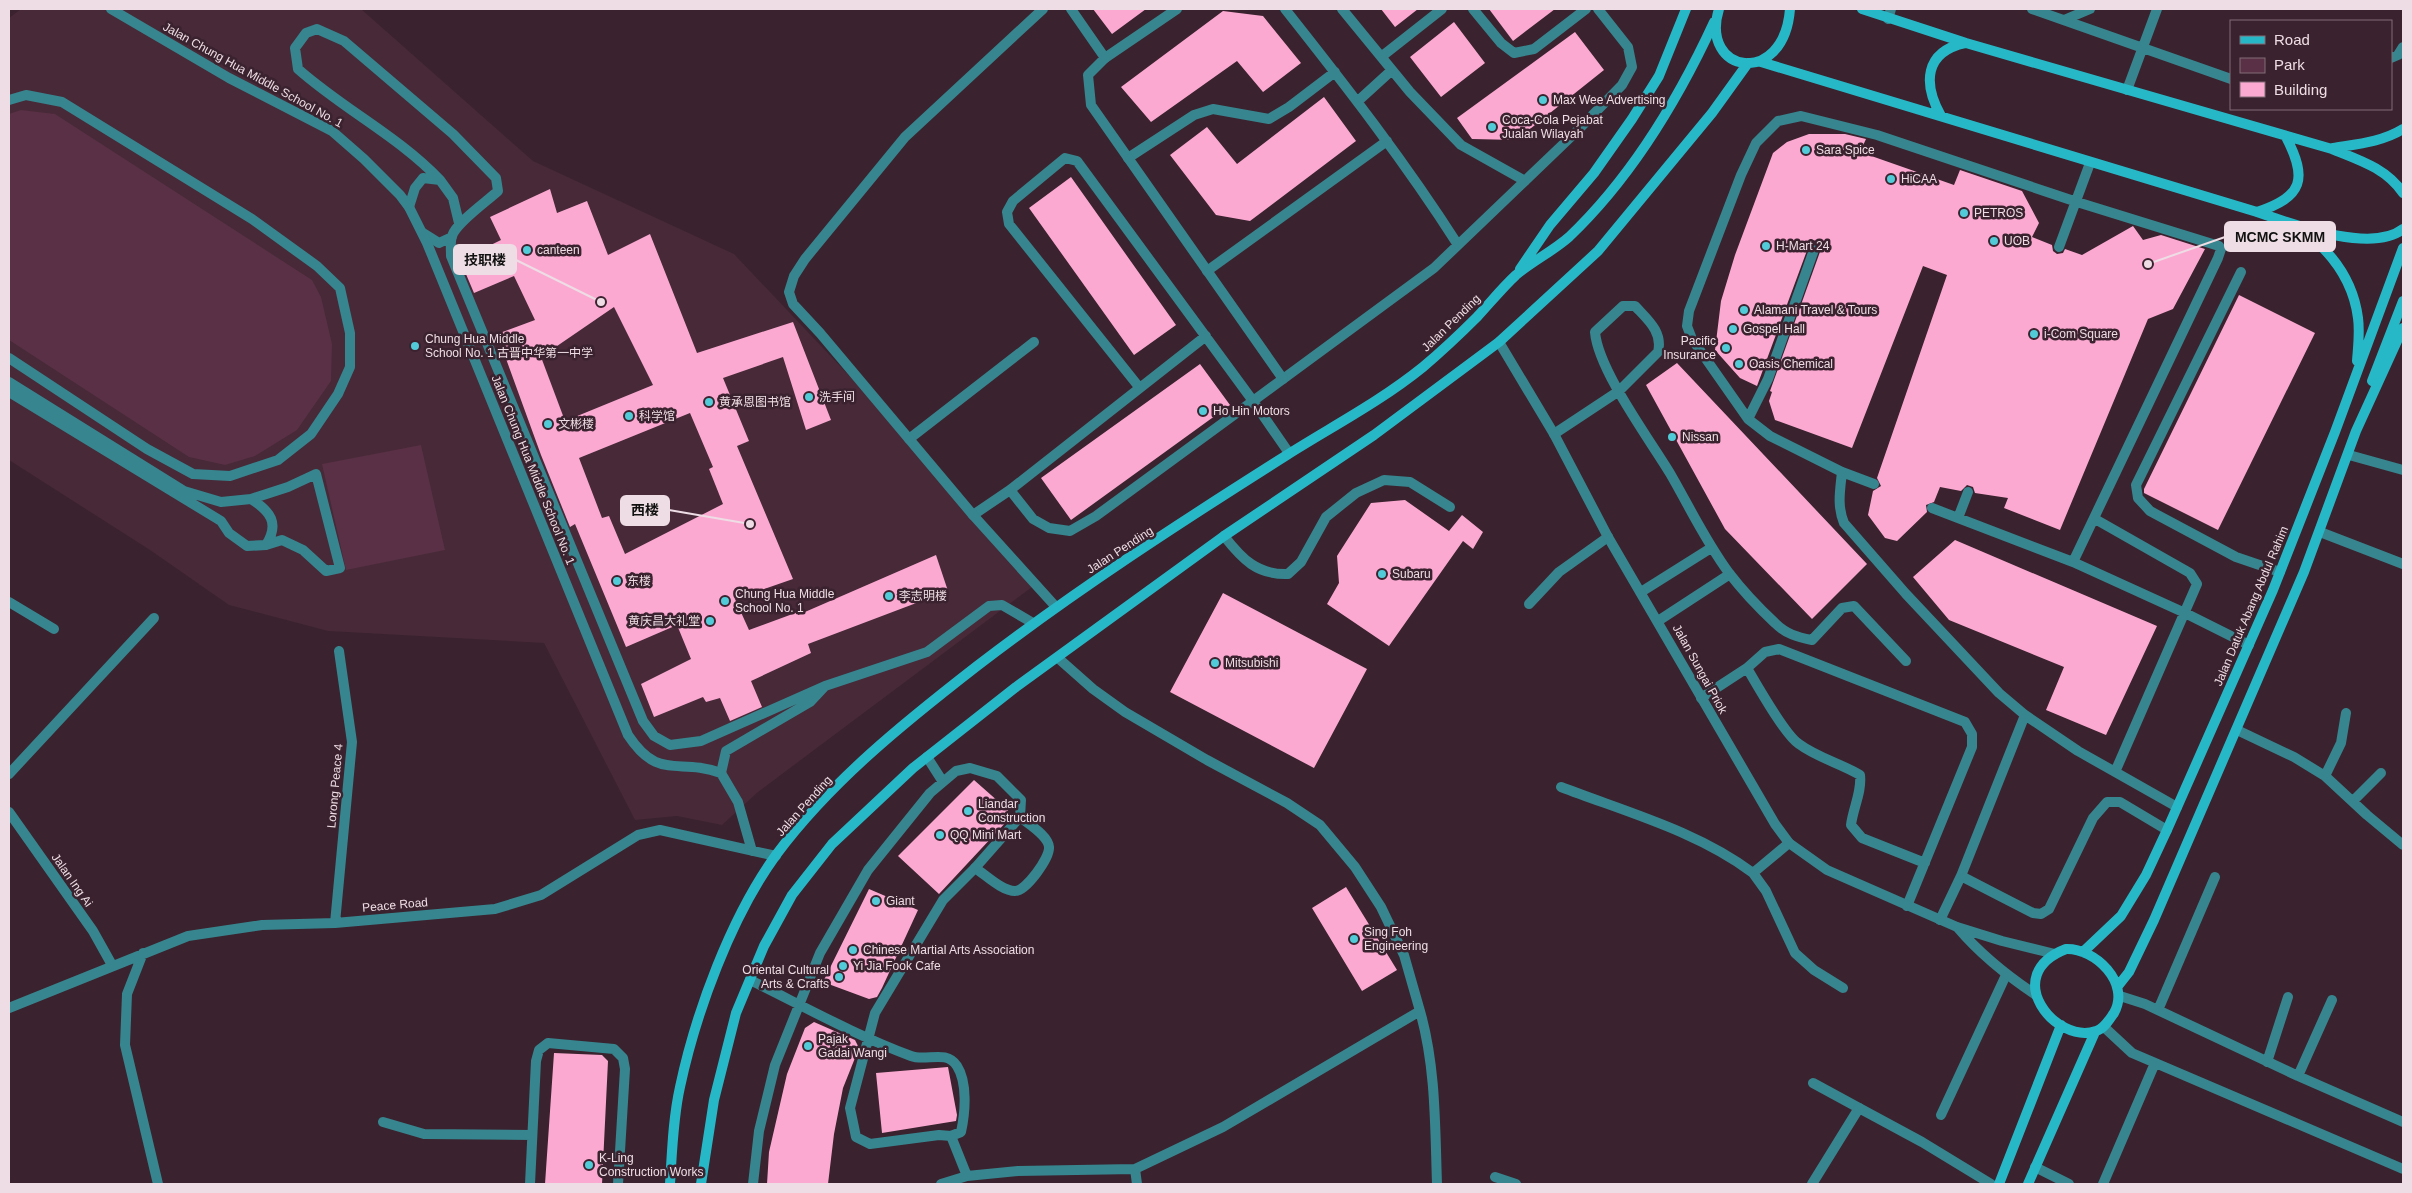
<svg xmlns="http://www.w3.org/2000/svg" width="2412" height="1193" viewBox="0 0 2412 1193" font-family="Arial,'Noto Sans SC',sans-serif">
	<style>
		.built { fill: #472938 }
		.green { fill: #593045 }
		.building { fill: #fca9d2; fill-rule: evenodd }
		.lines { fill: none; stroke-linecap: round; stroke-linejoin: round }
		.lane { stroke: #37858e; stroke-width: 10 }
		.street { stroke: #37858e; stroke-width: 10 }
		.secondary { stroke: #27b8c7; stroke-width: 10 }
		.poi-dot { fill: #52cbd9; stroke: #3a222e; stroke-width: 2 }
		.labels { text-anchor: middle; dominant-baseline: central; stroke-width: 5; stroke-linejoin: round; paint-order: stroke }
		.street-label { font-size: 12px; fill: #eedde4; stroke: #3a222e }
		.poi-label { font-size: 12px; fill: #eedde4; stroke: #3a222e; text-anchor: start }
		.leader { fill: none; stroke: #eedde4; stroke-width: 2 }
		.callout-dot { fill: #eedde4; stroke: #3a222e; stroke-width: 2 }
		.callout { fill: #eedde4; stroke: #eedde4; stroke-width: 2 }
		.callout-label { font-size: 14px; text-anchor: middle; font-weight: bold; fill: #111 }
	</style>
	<rect width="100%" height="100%" fill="#3a222e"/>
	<path class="built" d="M21 9H361L533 161 734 254 909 439 1036 584 758 792 722 825 677 816 635 820 544 643 328 631 229 605 150 550 9 460V18Z"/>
	<path class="green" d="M21 110 55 114 312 280 321 297 332 344 331 381 297 430 255 456 225 465 189 457 9 340V114Z
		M421 445 445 550 346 570 322 464Z"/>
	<path class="building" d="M1093 9H1146L1112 34Z
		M1381 9H1418L1395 27Z
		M1489 9H1555L1513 41Z
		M1223 11 1263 16 1301 63 1263 92 1237 61 1151 122 1121 87Z
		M1454 22 1485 63 1441 97 1410 57Z
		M1575 32 1604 70 1516 140 1472 139 1457 118Z
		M1324 97 1356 141 1250 221 1216 215 1170 155 1207 127 1237 164Z
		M1809 134H1845L1866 139 1860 152 1954 185 1960 170 2022 191 2039 223 2032 237 2052 245 2053 251 2057 254 2063 253 2065 249 2082 255 2133 226 2143 240 2161 235 2205 249 2173 309 2148 319 2060 530 2004 508 2008 498 1975 493 1973 487 1967 485 1961 491 1940 487 1934 502 1926 505 1927 512 1897 541 1885 538 1868 515 1873 491 1881 486 1877 478 1947 275 1923 266 1852 448 1775 420 1769 401 1772 392 1770 391 1821 249 1820 242 1813 240 1809 245 1757 386 1740 378 1715 350 1721 301 1735 255 1773 153 1787 142Z
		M1071 177 1176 325 1134 355 1029 208Z
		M550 189 557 213 587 201 608 255 650 234 697 353 793 322 831 420 806 430 783 357 723 378 749 441 737 446 793 579 735 599 749 630 798 612V615L936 555 948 591 808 644 811 653 751 681 762 707 730 721 720 698 706 702 703 697 654 717 641 684 691 659 677 625 626 647 575 524 570 527 541 455 497 334 535 320 514 276 474 293 460 260 501 240 490 217ZM614 307 653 385 565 421 541 357ZM690 413 713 467 709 469 723 504 625 554 609 516 602 518 579 458Z
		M2239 295 2315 333 2218 530 2144 493V489Z
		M1677 363 1867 564 1812 619 1725 529 1646 385Z
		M1200 364 1230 405 1071 520 1041 478Z
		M1405 500 1449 531 1462 515 1483 532 1473 549 1463 541 1389 646 1327 604 1339 583 1337 556 1371 503Z
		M1955 540 2157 626 2106 735 2046 710 2064 667 1949 620 1913 577Z
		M1223 593 1367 669 1314 768 1170 692Z
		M974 780 1008 810V820L939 894 898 856Z
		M1346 887 1397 970 1362 991 1312 908Z
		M869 889 918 910 882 988 877 997 869 999 823 982Z
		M814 1022 855 1040 859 1048 843 1088 834 1134 828 1184H767L769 1152 787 1074 805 1028Z
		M554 1053 602 1055 608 1061 602 1184H545Z
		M948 1067 957 1115 956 1121 882 1133 876 1073Z"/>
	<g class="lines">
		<path class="lane" d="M1285 9C1346 86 1405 162 1458 245
			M1342 9 1410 92 1461 145 1525 181
			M1473 9 1501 43 1514 53 1534 49 1586 9
			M2032 9 2231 79
			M1888 19 1891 9
			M2064 20 2090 9
			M1381 57 1442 9
			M1105 58 1177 9
			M2391 58 2398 55 2403 47
			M2127 90 2157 9
			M9 100 26 95 62 102 252 219 317 266 340 288 350 333V367L338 394 311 434 278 460 230 476 193 474 147 449 9 358
			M1358 101 1392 70
			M1128 158 1194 115 1213 109 1269 119 1289 107 1335 72
			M440 180 453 198 459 223
			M409 207 415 188 423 178 440 180C398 136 343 109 298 69L295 48 306 33 317 29 344 41 453 134 496 178 498 191C486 202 456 223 452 236 450 242 451 250 451 256L643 721 654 736 670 745 701 741 825 686
			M423 233 439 243 452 237
			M2059 247 2090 163
			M1207 271 1387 141
			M2241 272 2136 485 2138 498 2150 511 2236 557 2280 572
			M1283 379 1434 268 1577 131 1622 85 1632 67 1628 47 1598 9
			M9 382 184 491 221 502 251 499 288 487 316 474 340 568 326 571 303 550 282 540 266 545 247 546 229 533 221 521 9 392
			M1748 419 1768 379 1815 247
			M1554 434 1619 391 1658 352C1663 332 1648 320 1635 306H1623L1595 332C1598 370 1650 440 1671 475 1690 508 1706 542 1729 573 1742 590 1759 608 1775 623 1786 634 1797 637 1812 640L1842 608 1854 606 1906 661
			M909 439 1034 342
			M2349 455 2403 470
			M1842 472C1840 491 1837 506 1844 523L1906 594 1999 693 2025 715 2078 751 2177 807
			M1874 484 1842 472 1770 436 1748 419 1692 339 1687 326 1689 311 1741 175 1756 143 1778 121 1801 116 1877 135 2077 202 2219 246 2221 249 2218 258 2073 562
			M1010 490 1033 519 1049 528 1070 531 1096 516 1253 401 1077 161 1065 158 1013 201 1007 212 1009 224 1139 387
			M251 499C270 511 280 523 266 545
			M1932 508 2073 562 2185 613 2249 645
			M973 515 1010 490 1206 336
			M1958 518 1968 492
			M2095 519 2190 573 2197 584 2115 772
			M2320 532 2403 564
			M1224 536C1242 559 1257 575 1288 574L1301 562 1326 517 1356 493 1384 480 1410 482 1450 507
			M1641 592 1711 548
			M1529 604 1559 572 1608 537
			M1658 621 1730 574
			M1747 668C1757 685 1785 735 1799 744 1818 758 1840 763 1860 775 1862 792 1853 808 1851 825L1862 838 1925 863
			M1701 698 1747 668 1765 652 1779 649 1965 722 1972 734V747L1907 906
			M2237 730 2294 757 2325 776 2367 815 2403 845
			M721 773 726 751 810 702 825 686 927 652 989 606 1002 605 1033 623
			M2325 776 2341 743 2346 713
			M1561 787C1626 812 1697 831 1753 873
			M2353 801 2381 773
			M1789 843 1753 873 1766 891 1795 953 1814 970 1843 988
			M975 868C986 875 1002 891 1015 891 1026 891 1050 858 1049 847 1048 835 1028 824 1020 817
			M1961 876 2033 913 2041 914 2049 909 2093 818 2107 802H2120L2167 830
			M1940 920 1961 876 2025 715
			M2120 996 2145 1004 2298 1076 2403 1122
			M2158 1010 2215 877
			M2104 1027 2132 1053 2403 1169
			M2267 1062 2288 997
			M2298 1076 2332 1000
			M1813 1083 1859 1108
			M1941 1115 2006 975
			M2035 1167 2069 1184
			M2103 1184 2155 1063"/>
		<path class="street" d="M111 9 229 78 332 131 364 159 400 195 409 207 427 243 628 735C659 782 678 757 721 773L738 802 752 851
			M1043 9 905 137 805 259 794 276 789 292 793 304 820 333 973 515 1056 607
			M1071 9 1105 58 1088 75 1091 105 1283 379 1253 401 1289 453
			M1499 342 1554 434 1608 537 1775 824 1789 843 1827 870 1957 927 2002 941 2055 954
			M9 602 54 629
			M1058 658 1093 689 1125 712 1207 760 1287 803 1320 825 1355 867 1381 907 1404 955 1420 1011
			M927 757 943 782
			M9 774 154 618
			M9 812 93 931 112 965
			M335 923 352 742 339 651
			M1958 928C1981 955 2006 975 2036 995
			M143 953 127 994 125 1045 158 1184
			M750 980C803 1006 855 1035 911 1056 926 1062 946 1049 957 1066 968 1083 965 1114 961 1132L951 1136
			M9 1008 188 936 262 925 335 923 495 909 541 895 638 835 660 830 776 856
			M383 1122 424 1134 532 1135
			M1135 1169 1137 1184
			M1495 1177 1516 1184
			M530 1184 536 1061 539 1050 548 1043 614 1049 623 1058 625 1069 618 1184
			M753 1184 759 1131 775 1065 820 953 868 870 930 793 956 771 970 768 997 776 1021 800 1020 817 975 868 943 900 875 1013 850 1108 856 1137 870 1144 939 1135 951 1136 967 1176
			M941 1184 967 1176 1018 1171 1135 1169 1223 1127 1420 1011C1436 1067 1435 1127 1437 1184
			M1812 1184 1859 1108 1922 1142 1991 1184"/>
		<path class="secondary" d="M1719 9C1699 74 1784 88 1790 9
			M1862 9 1966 43 2332 149C2359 160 2386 168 2403 193
			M1761 62 2257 212C2292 224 2371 254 2403 229
			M1941 116C1923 84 1924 52 1965 43
			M2333 148C2357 144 2382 142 2403 129
			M2257 212C2303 197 2308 179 2286 137
			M2301 229C2331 251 2353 279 2358 318 2360 332 2358 347 2357 361
			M1520 269 1550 225 1594 173 1632 119 1659 76 1686 9
			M2372 381 2403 301
			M2066 949C2095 948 2131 983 2114 1013 2109 1020 2104 1029 2096 1031 2056 1045 1999 975 2066 949Z
			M2083 952 2121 916 2146 875 2167 830 2273 590 2335 432 2403 248
			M2118 986 2129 972 2154 920 2304 572 2356 431 2403 328
			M670 1184C672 1153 673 1118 680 1087 696 1012 731 917 776 855 831 781 905 722 977 666 1076 590 1181 522 1287 455 1333 426 1381 401 1423 367 1442 351 1460 334 1477 317 1490 303 1502 288 1516 275 1533 261 1553 251 1569 237 1632 177 1678 100 1714 22
			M701 1184 714 1100 736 1013 764 946 792 895 832 844 913 768 1016 687 1224 536 1374 435 1499 342 1598 251 1712 113 1748 63
			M1999 1184 2061 1025
			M2028 1184 2095 1032"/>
	</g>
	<g class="poi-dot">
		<circle cx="1543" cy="100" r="5"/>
		<circle cx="1492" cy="127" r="5"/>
		<circle cx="1806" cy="150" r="5"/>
		<circle cx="1891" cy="179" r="5"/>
		<circle cx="1964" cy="213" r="5"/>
		<circle cx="1994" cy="241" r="5"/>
		<circle cx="1766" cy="246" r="5"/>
		<circle cx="527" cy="250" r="5"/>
		<circle cx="1744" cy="310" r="5"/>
		<circle cx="1733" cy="329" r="5"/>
		<circle cx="2034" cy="334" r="5"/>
		<circle cx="415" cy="346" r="5"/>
		<circle cx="1726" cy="348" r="5"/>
		<circle cx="1739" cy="364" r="5"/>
		<circle cx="809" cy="397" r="5"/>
		<circle cx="709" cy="402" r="5"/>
		<circle cx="1203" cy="411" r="5"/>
		<circle cx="629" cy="416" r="5"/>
		<circle cx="548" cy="424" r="5"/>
		<circle cx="1672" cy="437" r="5"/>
		<circle cx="1382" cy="574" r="5"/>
		<circle cx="617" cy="581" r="5"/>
		<circle cx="889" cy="596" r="5"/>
		<circle cx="725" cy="601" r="5"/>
		<circle cx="710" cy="621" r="5"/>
		<circle cx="1215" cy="663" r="5"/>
		<circle cx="968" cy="811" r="5"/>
		<circle cx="940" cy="835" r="5"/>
		<circle cx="876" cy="901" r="5"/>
		<circle cx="1354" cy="939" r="5"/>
		<circle cx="853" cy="950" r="5"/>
		<circle cx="843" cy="966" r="5"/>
		<circle cx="839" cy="977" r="5"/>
		<circle cx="808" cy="1046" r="5"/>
		<circle cx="589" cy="1165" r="5"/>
	</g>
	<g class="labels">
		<g class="street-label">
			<text transform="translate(253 75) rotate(29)">Jalan Chung Hua Middle School No. 1</text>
			<text transform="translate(1451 323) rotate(-44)">Jalan Pending</text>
			<text transform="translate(533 470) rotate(68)">Jalan Chung Hua Middle School No. 1</text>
			<text transform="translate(1120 550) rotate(-33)">Jalan Pending</text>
			<text transform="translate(2251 606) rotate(-67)">Jalan Datuk Abang Abdul Rahim</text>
			<text transform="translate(1700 669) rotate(61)">Jalan Sungai Priok</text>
			<text transform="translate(335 786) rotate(-85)">Lorong Peace 4</text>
			<text transform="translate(804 806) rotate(-48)">Jalan Pending</text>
			<text transform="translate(72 880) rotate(55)">Jalan Ing Ai</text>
			<text transform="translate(395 905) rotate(-5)">Peace Road</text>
		</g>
		<g class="poi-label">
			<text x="1553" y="100">Max Wee Advertising</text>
			<text x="1502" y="120">Coca-Cola Pejabat<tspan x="1502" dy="14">Jualan Wilayah</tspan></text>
			<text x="1816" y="150">Sara Spice</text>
			<text x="1901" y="179">HiCAA</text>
			<text x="1974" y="213">PETROS</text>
			<text x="2004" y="241">UOB</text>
			<text x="1776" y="246">H-Mart 24</text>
			<text x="537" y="250">canteen</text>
			<text x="1754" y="310">Alamani Travel &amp; Tours</text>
			<text x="1743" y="329">Gospel Hall</text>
			<text x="2044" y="334">i-Com Square</text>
			<text x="425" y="339">Chung Hua Middle<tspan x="425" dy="14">School No. 1 古晋中华第一中学</tspan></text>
			<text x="1716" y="341" text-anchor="end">Pacific<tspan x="1716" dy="14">Insurance</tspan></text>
			<text x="1749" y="364">Oasis Chemical</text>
			<text x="819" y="397">洗手间</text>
			<text x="719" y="402">黄承恩图书馆</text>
			<text x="1213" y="411">Ho Hin Motors</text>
			<text x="639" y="416">科学馆</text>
			<text x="558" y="424">文彬楼</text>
			<text x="1682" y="437">Nissan</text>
			<text x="1392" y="574">Subaru</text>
			<text x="627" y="581">东楼</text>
			<text x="735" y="594">Chung Hua Middle<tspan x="735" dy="14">School No. 1</tspan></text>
			<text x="899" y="596">李志明楼</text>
			<text x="700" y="621" text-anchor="end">黄庆昌大礼堂</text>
			<text x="1225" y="663">Mitsubishi</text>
			<text x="978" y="804">Liandar<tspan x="978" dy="14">Construction</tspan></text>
			<text x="950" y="835">QQ Mini Mart</text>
			<text x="886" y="901">Giant</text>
			<text x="1364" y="932">Sing Foh<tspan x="1364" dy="14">Engineering</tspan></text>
			<text x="863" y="950">Chinese Martial Arts Association</text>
			<text x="853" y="966">Yi Jia Fook Cafe</text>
			<text x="829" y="970" text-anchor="end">Oriental Cultural<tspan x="829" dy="14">Arts &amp; Crafts</tspan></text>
			<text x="818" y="1039">Pajak<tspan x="818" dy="14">Gadai Wangi</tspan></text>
			<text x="599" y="1158">K-Ling<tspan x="599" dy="14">Construction Works</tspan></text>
		</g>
	</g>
	<path class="leader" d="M2148 264L2225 237M601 302L516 260M750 524L669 510"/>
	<g class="callout-dot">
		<circle cx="2148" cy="264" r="5"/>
		<circle cx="601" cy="302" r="5"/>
		<circle cx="750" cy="524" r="5"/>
	</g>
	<g class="callout">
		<rect x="2225" y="222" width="110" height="29" rx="5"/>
		<rect x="454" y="245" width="62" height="29" rx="5"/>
		<rect x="621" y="496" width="48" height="29" rx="5"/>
	</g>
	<g class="callout-label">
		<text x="2280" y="242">MCMC SKMM</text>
		<text x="485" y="265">技职楼</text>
		<text x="645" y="515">西楼</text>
	</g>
	<rect width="2412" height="1193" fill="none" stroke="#eedde4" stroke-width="20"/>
	<rect x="2230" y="20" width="162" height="90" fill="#3a222e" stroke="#826d77"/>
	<rect x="2240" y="36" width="25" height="8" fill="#27b8c7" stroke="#826d77"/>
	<text x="2274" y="45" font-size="15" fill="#eedde4">Road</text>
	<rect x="2240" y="58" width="25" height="15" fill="#593045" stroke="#826d77"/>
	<text x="2274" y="70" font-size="15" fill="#eedde4">Park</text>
	<rect x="2240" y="82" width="25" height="15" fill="#fca9d2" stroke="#826d77"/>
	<text x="2274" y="95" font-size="15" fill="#eedde4">Building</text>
</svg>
